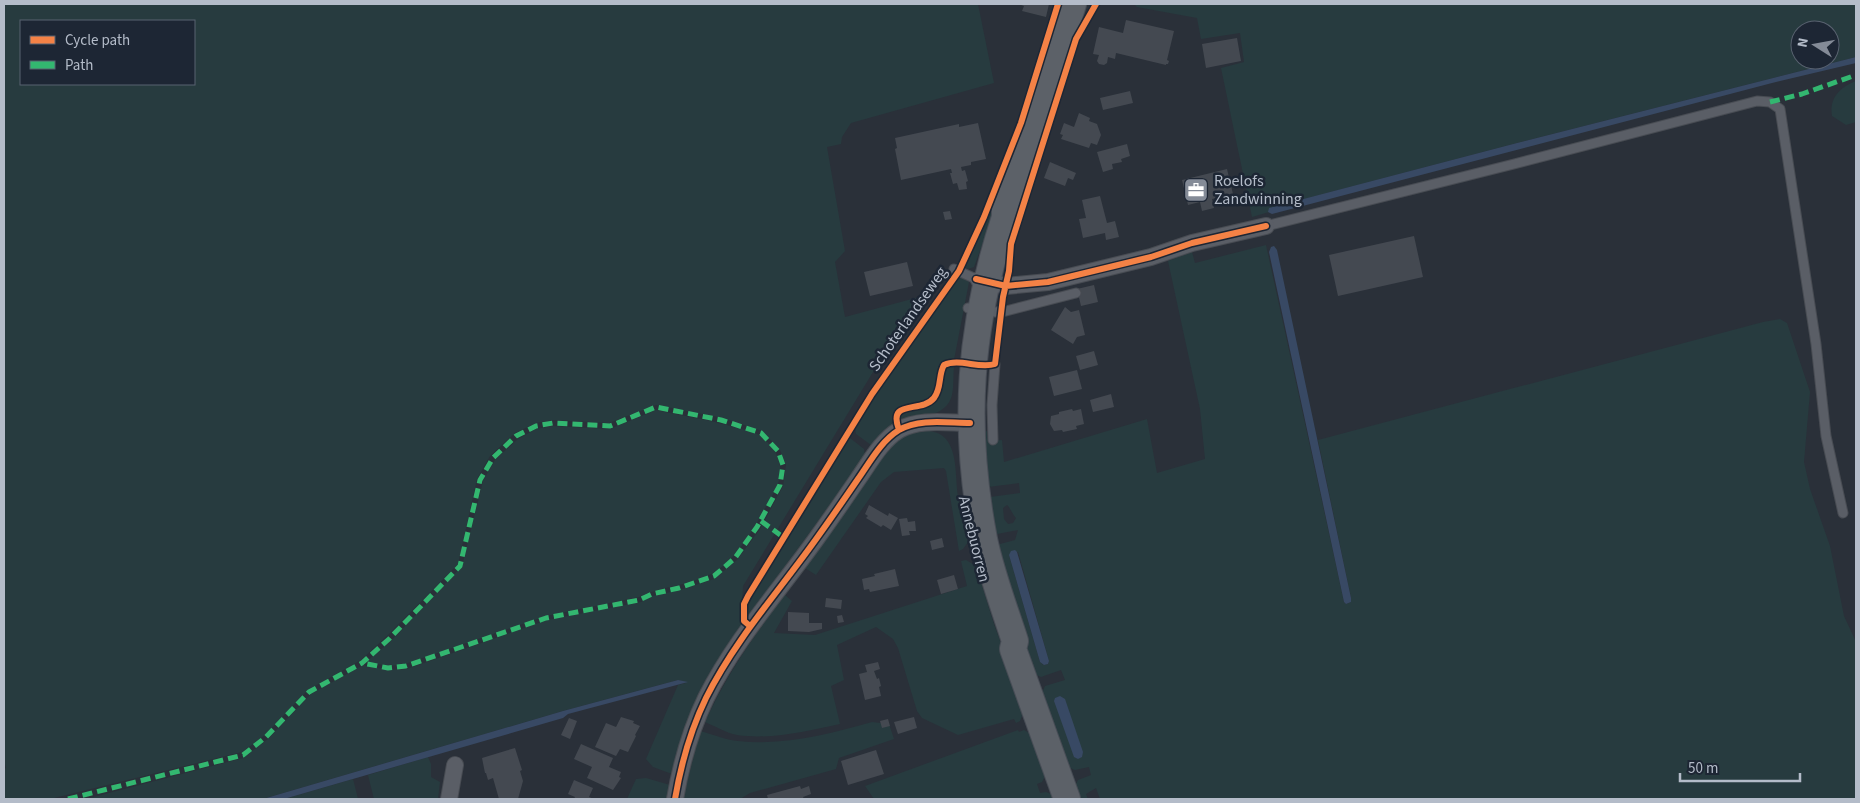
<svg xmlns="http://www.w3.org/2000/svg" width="1860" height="803" viewBox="0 0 1860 803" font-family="'Source Sans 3',sans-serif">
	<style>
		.green { fill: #273b3f; fill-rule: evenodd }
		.water { fill: #384964 }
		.building { fill: #444951 }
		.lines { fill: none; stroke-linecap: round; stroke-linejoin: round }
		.lane-casing { stroke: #484c53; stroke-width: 11 }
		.street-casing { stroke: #484c53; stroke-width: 18 }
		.primary-casing { stroke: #484d56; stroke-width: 28 }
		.lane { stroke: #5a5e66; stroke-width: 9 }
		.street { stroke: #5a5e66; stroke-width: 16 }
		.primary { stroke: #5c6168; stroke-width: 26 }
		.quiet { stroke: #33b770; stroke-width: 5; stroke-dasharray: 10 5; stroke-linecap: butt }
		.cycleway-casing { stroke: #1d2634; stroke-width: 9 }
		.cycleway { stroke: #f48246; stroke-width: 6 }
		.labels { text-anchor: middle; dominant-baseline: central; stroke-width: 5; stroke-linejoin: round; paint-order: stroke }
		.poi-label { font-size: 16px; fill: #b4bcc9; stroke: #1d2634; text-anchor: start }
		.street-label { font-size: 16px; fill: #b4bcc9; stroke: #1d2634 }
	</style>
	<rect width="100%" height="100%" fill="#2a3039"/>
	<path class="green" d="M4 4H978L994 83 851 123 842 137 841 144 827 147 845 251 835 262 845 317 923 296 873 372 743 586 741 626 717 662 696 701 679 747 672 774 653 767 646 759 678 685 686 683 678 680 563 711 263 799H86L243 758 268 739 311 694 363 665 388 670 407 669 547 620 641 602 652 596 680 590 714 579 737 560 760 529 783 486 786 465 780 450 762 431 723 418 656 405 609 423 554 420 536 423 515 433 490 456 477 479 458 564 388 635 361 660 308 690 265 735 242 752 50 799H4V769L6 768 4 761ZM21 21H194V84H21Z
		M1134 4H1856V57L1517 143 1270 208 1269 212 1252 217 1221 68 1244 62 1240 33 1201 39 1197 18 1137 7ZM1800 30H1830V60H1800Z
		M1856 81V122L1846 125 1832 116C1829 98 1840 87 1856 81Z
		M1022 136 974 267 968 269 964 267Z
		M1266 245 1344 602 1346 604 1351 602V598L1318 440 1763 322 1780 319 1787 323 1810 392 1804 462 1810 489 1830 546 1844 616 1856 642V799H1100L1096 788 1086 794 1088 799H1075L1072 792 1078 780 1091 775 1089 767 1075 770 1063 765 1039 700 1045 686 1065 680 1061 670 1041 677 1028 671 992 555 1000 544 1015 540 1018 530 997 534 986 526 982 508 990 497 1020 493 1019 483 988 487 978 433 987 431 988 441 1002 440 1004 462 1147 419 1157 473 1205 459 1200 409 1168 261 1192 252 1195 263ZM1007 505C1010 507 1012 514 1016 518L1013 523 1008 524 1004 519 1003 508ZM1018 552 1049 661 1048 664 1044 665 1040 662 1009 555Z
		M959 276 969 282 954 360 945 361 939 366 935 388 930 397 926 400 899 407 893 413 892 424 871 445 856 434 855 427 903 353Z
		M947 367H954C953 376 954 386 952 395 947 417 918 417 900 422L899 417 902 412C912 408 924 410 933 403 946 394 938 377 947 367Z
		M656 410C683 416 711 420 738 428 745 430 753 431 759 435 769 441 779 455 780 466 783 483 769 500 762 514 751 534 732 564 711 574 688 586 661 586 639 597L546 616 405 664 389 666 366 662 391 641 462 566 483 481 495 460 518 439 536 429 553 426 610 429Z
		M922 430C931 431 940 432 946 439 958 454 955 478 958 496 961 511 965 526 968 542L963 549 959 551 946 471 944 468 894 472 881 482 816 575 805 568 891 444 906 435Z
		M850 438 864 449 865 457 748 617V602L846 441Z
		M966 560 976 566 994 624 1025 708 1020 721 1016 723 1014 719 958 735 922 718 917 711 898 648 893 639 876 627 837 645 844 680 831 686 840 724C808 731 771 740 737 735 726 733 715 726 705 722 726 676 754 635 785 595L792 601 774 633 815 635 967 586 961 561Z
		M872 722 889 724 894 739 839 758 836 769 750 793 740 799H683L700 731C712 734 726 740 738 741 784 746 829 734 872 722Z
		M1018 730 1019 732 1024 730 1036 737 1048 770 1042 782 1037 784 1040 793 1046 792 1059 797V799H874L865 786Z
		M428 757 431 764V777L440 782 438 799H374L368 775Z
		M646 778 670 785 668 799H627L636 779Z
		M353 779 358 799H284Z"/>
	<path class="water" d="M1856 57V63L1772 83 1272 214 1268 212 1269 208 1517 143Z
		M1274 246 1277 250 1351 598V602L1346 604 1344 602 1269 252 1271 247Z
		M1015 550 1017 552 1049 661 1048 664 1044 665 1040 662 1009 555 1011 551Z
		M678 680 688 682 568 714 563 718 284 799H263L563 711Z
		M1060 696 1065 699 1083 752 1082 757 1078 759 1074 757 1054 701 1055 698Z"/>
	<path class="building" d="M1018 4H1049L1046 17 1022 11 1024 6Z
		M1126 20 1174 31 1167 60 1169 61 1168 64H1166V65L1116 53 1115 59 1108 57 1107 63 1104 65 1099 64 1097 61 1099 55 1093 54 1099 27 1123 33Z
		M1237 38 1241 61 1206 68 1202 44Z
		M1130 91 1133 103 1103 110 1100 98Z
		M1079 113 1090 118 1089 121 1097 124 1101 135 1097 145 1091 143 1089 148 1061 139 1063 135 1060 134 1064 123 1074 127Z
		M978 123 986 159 971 162V165L961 167 962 171 965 170 968 181 966 182 967 189 959 190 957 183 953 184 950 173H952L951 169 901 180 895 149 897 148 895 138 959 124V127Z
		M1127 144 1130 156 1121 159 1122 162 1112 164 1113 169 1103 172 1097 152Z
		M1050 162 1076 173 1073 180 1068 178 1065 186 1044 178Z
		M1227 169 1233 194 1212 199 1214 208 1202 211 1200 202 1188 205 1182 180Z
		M1100 196 1107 223 1115 221 1119 237 1106 240 1105 233 1083 238 1079 219 1086 218 1082 200Z
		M950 211 952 219 945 220 943 212Z
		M1414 236 1423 277 1338 296 1329 255Z
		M907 262 913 286 870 296 864 272Z
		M1094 285 1098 302 1081 306 1077 289Z
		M1065 307 1071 312 1079 310 1085 335 1077 337 1073 344 1051 330Z
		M1094 351 1098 365 1080 370 1076 356Z
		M1077 370 1082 389 1054 396 1049 377Z
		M1111 394 1114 407 1093 412 1090 400Z
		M1072 409 1073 411 1081 409 1084 424 1076 426 1077 429 1063 432 1062 430 1054 431 1050 424 1051 416 1059 414V412Z
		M869 505 888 516 889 513 898 518 891 530 883 525 881 527 866 518 868 516 865 514Z
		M907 518 908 522 915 521 916 531H909L910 535 902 536 899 519Z
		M942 538 944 547 932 550 930 541Z
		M895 569 899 586 870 592 869 589 864 590 862 579 875 576 874 574Z
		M954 575 958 589 941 594 937 580Z
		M826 598 842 600 841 609 825 607Z
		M788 612 809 613V623H822V629L809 632 788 631Z
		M842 615 844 622 838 623 837 616Z
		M878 662 880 669 874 671 877 679 879 678 881 686 879 687 881 696 865 700 859 674 867 672 865 665Z
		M621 717 634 721 633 723 640 726 635 735 636 736 628 752 620 749 616 756 595 747 606 723 616 727Z
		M914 717 917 728 898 734 894 722Z
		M569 718 577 721 570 739 561 735Z
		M888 719 890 726 882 728 880 721Z
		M581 744 613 758 609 767 621 772 619 777 621 778 613 790 587 778 592 767 574 759Z
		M515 748 522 770 520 771 523 781 518 799H499L493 778 488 780 486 773H485L482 758Z
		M876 750 884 774 848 785 841 761Z
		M574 780 593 788 589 797 594 799H574L575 797 568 794Z
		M800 786 801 789 809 786 811 794 803 797 804 799H768L767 795Z"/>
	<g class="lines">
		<defs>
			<path id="lane" d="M1266 226 1514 164 1757 101 1770 102 1780 109 1816 344 1826 436 1843 513
				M954 269 976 279
				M968 308 995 312 1006 311 1076 293
				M993 440 992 405 995 364"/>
			<path id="street" d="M979 280 1006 286 1048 282 1151 257 1192 243 1266 226
				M449 799 455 765
				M675 799C681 764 691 729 706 698 736 638 781 589 819 535 832 517 845 498 858 479 870 462 881 441 899 430 919 418 948 423 970 423"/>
			<path id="primary" d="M1067 799 1013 649 1015 641C1004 607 991 573 984 539 962 424 969 327 1005 217V207L1029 142 1073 4"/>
		</defs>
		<use href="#lane" class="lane-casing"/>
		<use href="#street" class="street-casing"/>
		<use href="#primary" class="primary-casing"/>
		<use href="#lane" class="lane"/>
		<use href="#street" class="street"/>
		<use href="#primary" class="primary"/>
		<path class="quiet" d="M1770 102 1802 94 1856 75
			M761 521 783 537
			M68 799 243 755 266 737 309 692 362 663 389 639 460 566 480 480 493 458 516 436 536 426 553 423 610 426 656 407 721 420 761 433 778 451 783 465 780 485 757 527 735 558 714 576 679 588 652 594 639 600 546 618 406 666 388 668 362 663"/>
		<defs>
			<path id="cycleway" d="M976 279 1006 286 1048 282 1151 257 1192 243 1266 226
				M899 430C887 398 921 414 934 398 942 388 938 375 944 365 959 358 979 369 995 364L1003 297 1009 271 1011 244 1076 39 1096 4
				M750 626 744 621V604L748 596 872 394 959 271 984 217 1021 123 1058 4
				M675 799C681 764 691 729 706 698 736 638 781 589 819 535 832 517 845 498 858 479 870 462 881 441 899 430 919 418 948 423 970 423"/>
		</defs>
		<use href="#cycleway" class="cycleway-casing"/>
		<use href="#cycleway" class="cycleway"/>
	</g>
	<defs>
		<symbol id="office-square" viewBox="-11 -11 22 22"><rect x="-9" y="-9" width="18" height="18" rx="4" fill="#848b97" stroke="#1d2634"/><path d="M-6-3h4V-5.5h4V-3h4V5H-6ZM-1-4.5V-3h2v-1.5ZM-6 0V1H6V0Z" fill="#fff"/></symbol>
	</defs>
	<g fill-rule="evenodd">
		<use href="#office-square" x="1182" y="176" width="28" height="28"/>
	</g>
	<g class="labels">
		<g class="poi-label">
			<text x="1214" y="181">Roelofs<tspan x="1214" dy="18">Zandwinning</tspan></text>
		</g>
		<g class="street-label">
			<text transform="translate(908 319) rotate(-55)">Schoterlandseweg</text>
			<text transform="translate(974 539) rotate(76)">Annebuorren</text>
		</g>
	</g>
	<rect width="1860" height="803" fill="none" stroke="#b4bcc9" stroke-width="10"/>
	<rect x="20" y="20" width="175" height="65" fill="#1d2634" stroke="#596270"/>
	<rect x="30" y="36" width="25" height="8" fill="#f48246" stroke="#596270"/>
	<text x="65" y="45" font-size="15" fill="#b4bcc9">Cycle path</text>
	<rect x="30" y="61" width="25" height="8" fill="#33b770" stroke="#596270"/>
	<text x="65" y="70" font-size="15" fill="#b4bcc9">Path</text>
	<g transform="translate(1815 45) rotate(281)"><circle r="24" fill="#1d2634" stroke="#596270"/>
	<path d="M0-4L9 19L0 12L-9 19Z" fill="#848b97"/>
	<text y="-8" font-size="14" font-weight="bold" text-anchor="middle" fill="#b4bcc9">N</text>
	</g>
	<path d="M1680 773v8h120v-8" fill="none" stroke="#b4bcc9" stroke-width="2.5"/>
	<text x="1688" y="773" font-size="15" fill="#b4bcc9" stroke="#1d2634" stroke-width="4" paint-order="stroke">50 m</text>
</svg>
